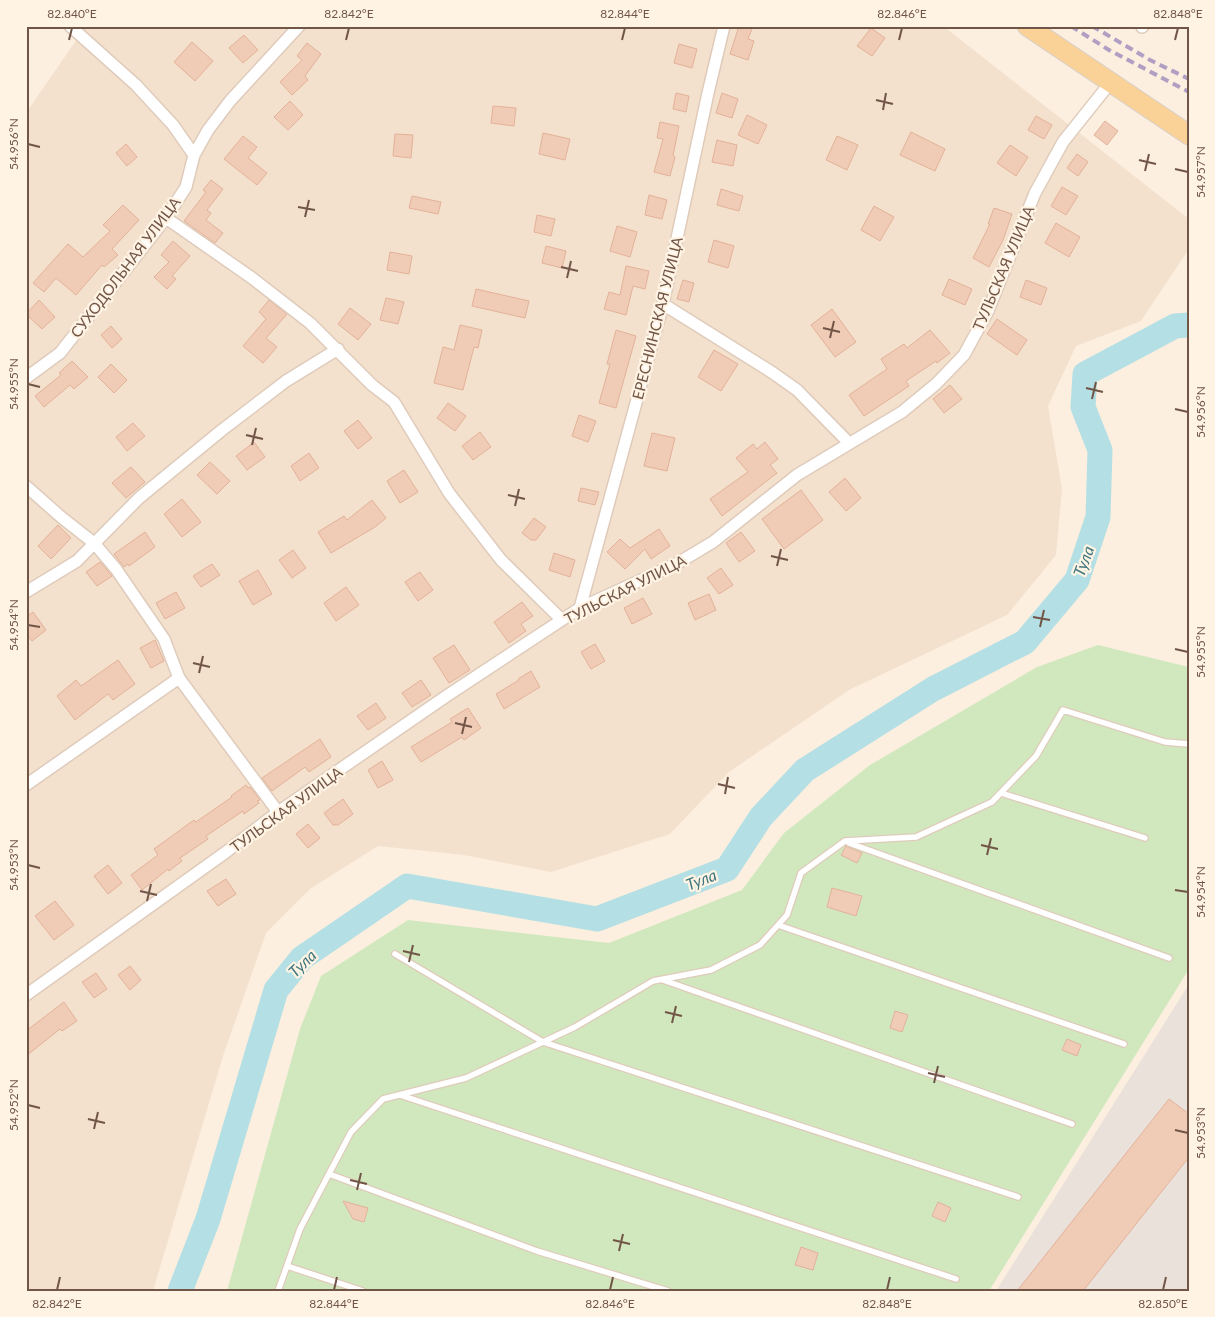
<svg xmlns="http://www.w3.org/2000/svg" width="1215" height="1317" viewBox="0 0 1215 1317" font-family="Lato,sans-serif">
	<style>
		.residential { fill: #f3e1cd }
		.industrial { fill: #eae1db }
		.green { fill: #d1e8be }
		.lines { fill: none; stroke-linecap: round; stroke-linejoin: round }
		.river { stroke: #b4dfe4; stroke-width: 25 }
		.building { fill: #f0ccb7; stroke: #e3b198 }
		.lane-casing { stroke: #dfcbbb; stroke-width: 8 }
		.street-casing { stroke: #dfcbbb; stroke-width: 14 }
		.primary-casing { stroke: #d7cfcb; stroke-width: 21 }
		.lane { stroke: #fff; stroke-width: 5.5 }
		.street { stroke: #fff; stroke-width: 11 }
		.primary { stroke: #fad297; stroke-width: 19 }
		.rail { stroke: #b19fc3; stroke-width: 4; stroke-dasharray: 8 5; stroke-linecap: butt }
		.ticks { fill: none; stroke: #715547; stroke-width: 2 }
		.labels { text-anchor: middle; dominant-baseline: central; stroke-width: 4.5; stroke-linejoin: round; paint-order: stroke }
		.street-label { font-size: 15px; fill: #715547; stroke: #fff4e4 }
		.water-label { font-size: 16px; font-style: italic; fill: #3f767e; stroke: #fff4e4 }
		.neatline { fill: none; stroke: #715547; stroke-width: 2 }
		.ticks-label { font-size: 12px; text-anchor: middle; fill: #715547 }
	</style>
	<rect width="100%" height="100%" fill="#fcefdf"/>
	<path class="residential" d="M86 26H943L1189 219V249L1141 321 1076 346 1048 406 1062 489 1056 555 1007 615 849 690 729 772 670 834 551 872 464 855 378 846 310 889 266 933 223 1056 153 1291H26V113Z"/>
	<path class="industrial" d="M1189 984V1291H996Z"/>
	<path class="green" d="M1098 645 1189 667V969L989 1291H227L300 1029 321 976 408 920 609 943 742 890 784 833 870 765 1037 667Z"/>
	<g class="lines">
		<path class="river" d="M180 1291 208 1219 276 990 302 958 407 886 597 919 727 869 761 817 805 770 933 689 1025 642 1077 580 1098 517 1100 450 1083 407 1085 374 1175 326 1189 325"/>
	</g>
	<path class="building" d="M739 26H753L748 39 754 41 748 60 730 54Z
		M871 28 885 38 872 56 857 46Z
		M244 35 258 50 243 63 229 48Z
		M192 42 213 61 195 81 174 62Z
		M307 43 321 54 305 76 308 80 292 95 280 82 302 60 297 56Z
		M679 44 697 49 692 68 674 63Z
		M676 93 689 96 686 112 673 109Z
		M722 93 738 99 732 118 716 113Z
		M290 101 303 115 288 130 274 117Z
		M493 106 516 108 514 126 491 123Z
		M747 115 767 125 758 144 738 135Z
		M1036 116 1052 125 1044 139 1028 130Z
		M1105 121 1118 131 1107 145 1094 135Z
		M660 122 679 126 673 156 675 157 670 176 654 172 663 139 657 138Z
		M911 132 945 149 935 171 900 155Z
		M543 133 570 139 565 160 539 154Z
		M395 134 413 135 411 158 393 156Z
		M243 136 257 147 248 158 267 173 257 185 224 159Z
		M837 136 858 145 847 170 826 160Z
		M717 140 737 145 733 166 712 162Z
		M126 144 137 157 127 166 116 153Z
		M1010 145 1028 157 1016 176 997 163Z
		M1077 154 1088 162 1078 176 1067 168Z
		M211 180 223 189 207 210 211 213 206 220 223 233 215 243 184 221 206 192 203 190Z
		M1062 187 1078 196 1066 215 1051 206Z
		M721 189 743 196 739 211 717 205Z
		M649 195 667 200 662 219 645 215Z
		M412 196 441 202 438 214 409 208Z
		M123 205 139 220 112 249 118 255 104 267 102 265 76 295 56 278 44 292 33 283 68 244 83 257 110 231 103 225Z
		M874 206 894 217 880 241 861 230Z
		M994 208 1012 214 1003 240 989 267 973 258 990 224H988Z
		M537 215 555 219 551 236 534 232Z
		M1056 223 1080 237 1069 257 1045 243Z
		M617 226 637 232 630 257 610 251Z
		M714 240 734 246 728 268 708 262Z
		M173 241 190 256 172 276 176 279 167 289 154 277 169 262 161 255Z
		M546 246 566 251 562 268 542 263Z
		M390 252 412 256 409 274 387 270Z
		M626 266 649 271 645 289 633 286 626 315 604 309 609 292 620 295Z
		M949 279 972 289 965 305 942 295Z
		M683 280 694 283 689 302 677 299Z
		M1026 280 1047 288 1041 305 1020 297Z
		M476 289 529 301 525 318 472 306Z
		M386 298 404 302 398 324 380 320Z
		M39 300 55 317 42 329 26 314Z
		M269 300 287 314 266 338 277 347 263 363 243 346 266 319 259 312Z
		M350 308 371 324 358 340 338 324Z
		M832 309 856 342 835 357 811 325Z
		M997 319 1027 340 1017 355 987 334Z
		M460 325 482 330 478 348 474 347 463 390 434 383 443 347 454 350Z
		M111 326 122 339 112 348 101 335Z
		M616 330 636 336 616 408 599 403 610 364H607Z
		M930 330 950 353 937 363 936 361 906 381 909 386 864 416 849 395 887 369 881 359 904 344 907 348Z
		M714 350 738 364 721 391 698 377Z
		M72 361 88 377 74 389 70 385 44 407 35 396 61 375 59 373Z
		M111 364 127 380 114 393 98 377Z
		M950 385 962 399 944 413 933 399Z
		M448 403 466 416 455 431 437 418Z
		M579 415 596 421 588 442 572 436Z
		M358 420 372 438 358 449 344 431Z
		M133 423 145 436 127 451 116 437Z
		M480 432 491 447 473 460 462 446Z
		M652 433 675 438 667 471 644 466Z
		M254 442 265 457 247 470 236 456Z
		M765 442 778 459 770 465 777 473 722 516 710 499 748 472 736 458 753 444 757 449Z
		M309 453 319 468 300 481 291 466Z
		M210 462 230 481 217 494 197 475Z
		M131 467 145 482 126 498 112 483Z
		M404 470 418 492 400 503 387 481Z
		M845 478 861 498 846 511 829 492Z
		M581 488 599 492 595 505 578 501Z
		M801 490 823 520 784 549 762 519Z
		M182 499 201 522 182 537 164 514Z
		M372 500 386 518 375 527 331 553 318 532 344 516 347 520Z
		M534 518 546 527 536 540H531L522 533Z
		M58 525 71 538 51 559 38 546Z
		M659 529 670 546 651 559 645 549 625 569 607 552 620 539 630 548Z
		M145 532 155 547 129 566 128 564 124 567 114 554Z
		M741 532 755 551 739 562 726 543Z
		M293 550 306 568 292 578 279 560Z
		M554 553 575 560 570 577 549 570Z
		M100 562 112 576 97 586 86 572Z
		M212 564 220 575 201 587 193 576Z
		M721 568 733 585 719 594 707 578Z
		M258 570 272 594 253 605 239 581Z
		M420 572 433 590 418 601 405 582Z
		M346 587 359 605 336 621 324 603Z
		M176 592 185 608 165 619 156 603Z
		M709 594 716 610 695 620 688 603Z
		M643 598 652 614 632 624 624 608Z
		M522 602 533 616 521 624 526 631 509 643 494 622Z
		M33 612 46 630 32 641 26 634V617Z
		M155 640 164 661 151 668 140 648Z
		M595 644 605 661 591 669 581 652Z
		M454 645 470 670 449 683 433 658Z
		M118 660 135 684 113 700 108 694 75 720 57 696 76 680 81 686Z
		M531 671 540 687 504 709 496 694 519 680 518 679Z
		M421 680 431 695 412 707 402 693Z
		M376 703 386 718 368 730 357 716Z
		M468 708 481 728 464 740 462 737 421 762 411 747 452 722 450 719Z
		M320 739 331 757 309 772 305 767 272 791 262 778Z
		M382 761 393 780 378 788 368 770Z
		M246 785 248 788 250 787 260 800 257 801 259 803 244 814 243 811 206 836 208 839 180 858 182 861 169 871 168 869 142 890 131 875 158 855 154 849 194 820 196 822 232 797 231 796Z
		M343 799 353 814 338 825H333L324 813Z
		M308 824 320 838 308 848 296 834Z
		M846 846 862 853 857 863 841 855Z
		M108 865 122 883 108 894 94 876Z
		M226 879 236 894 218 906 207 891Z
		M832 888 862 896 856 916 827 907Z
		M55 901 74 925 54 940 35 916Z
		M130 966 141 980 130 990 118 975Z
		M96 973 107 989 94 998 82 982Z
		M64 1002 77 1021 62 1031 60 1029 26 1056V1031Z
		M895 1011 908 1015 902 1032 890 1028Z
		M1067 1039 1081 1045 1077 1056 1062 1050Z
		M1169 1099 1189 1114V1157L1083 1291H1017Z
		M343 1201 368 1208 364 1222 353 1219Z
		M938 1202 951 1208 945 1222 932 1216Z
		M801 1247 818 1253 813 1270 795 1265Z"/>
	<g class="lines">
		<defs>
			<path id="lane" d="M1001 793 1145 838
				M849 843 1169 958
				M778 925 1124 1044
				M395 954 543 1042 1018 1197
				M663 980 1072 1124
				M400 1095 956 1279
				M329 1174 537 1251 668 1291
				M287 1266 363 1291
				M278 1291 300 1229 351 1132 383 1099 466 1078 575 1027 653 981 711 970 760 945 787 915 801 873 845 841 916 837 992 802 1036 756 1063 710 1165 742 1189 744"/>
			<path id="street" d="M70 26 136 85 173 125 194 155
				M1142 27 1143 26
				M166 218 252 278 310 323 372 385 394 402 449 493 501 560 562 620
				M663 304 773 373 797 390 849 443
				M26 378 60 353 166 218 186 187 194 155 208 130 230 101 299 26
				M26 486 61 517 94 543 116 569 164 639 179 678 278 812
				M26 592 77 561 139 498 222 430 286 381 338 349
				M580 608 663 304 708 93 724 26
				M26 785 179 678
				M26 995 226 852 278 812 448 695 580 608 678 563 713 542 797 475 902 412 936 384 964 355 988 311 1035 193 1063 142 1110 83"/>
			<path id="primary" d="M1027 26 1189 135"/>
		</defs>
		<use href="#lane" class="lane-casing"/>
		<use href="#street" class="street-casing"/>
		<use href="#primary" class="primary-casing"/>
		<use href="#lane" class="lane"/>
		<use href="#street" class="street"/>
		<use href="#primary" class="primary"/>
		<path class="rail" d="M1071 26 1109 50 1189 92
			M1092 26 1150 60 1189 79"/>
	</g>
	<path class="ticks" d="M69 40 72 28M346 40 349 28M622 40 625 28M899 40 902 28M1175 40 1178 28M876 100 893 104M883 110 886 93M28 144 40 147M1139 160 1156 164M1175 169 1188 172M1145 171 1149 154M298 207 315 210M305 217 309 200M561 267 578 271M567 278 571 261M823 328 840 332M830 338 834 321M28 384 40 387M1086 388 1103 392M1092 399 1096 382M1175 409 1188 412M246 435 263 439M252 445 256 428M508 495 525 499M515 506 519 489M771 556 788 560M777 566 781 549M1033 617 1050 620M28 625 40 627M1040 627 1044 610M1175 649 1188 652M193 663 210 667M199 673 203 656M455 723 472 727M462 734 466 717M718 784 735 788M725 794 728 777M981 845 998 849M987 855 991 838M28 865 40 868M1175 890 1188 892M140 891 157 895M147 901 151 884M403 951 420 955M409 962 413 945M665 1012 682 1016M672 1023 676 1006M928 1073 945 1077M934 1083 938 1066M28 1105 40 1108M88 1119 105 1123M94 1129 98 1112M1175 1130 1188 1133M350 1180 367 1184M357 1190 361 1173M613 1240 630 1244M619 1251 623 1234M57 1290 60 1277M334 1290 337 1277M610 1290 613 1277M887 1290 890 1277M1163 1290 1166 1277"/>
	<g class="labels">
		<g class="street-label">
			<text transform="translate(125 267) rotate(-53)">СУХОДОЛЬНАЯ УЛИЦА</text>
			<text transform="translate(1003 268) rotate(-67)">ТУЛЬСКАЯ УЛИЦА</text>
			<text transform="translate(657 318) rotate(-76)">ЕРЕСНИНСКАЯ УЛИЦА</text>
			<text transform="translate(625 589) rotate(-27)">ТУЛЬСКАЯ УЛИЦА</text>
			<text transform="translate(286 809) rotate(-36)">ТУЛЬСКАЯ УЛИЦА</text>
		</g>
		<g class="water-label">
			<text transform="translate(1083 561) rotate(-70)">Тула</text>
			<text transform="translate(701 879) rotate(-21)">Тула</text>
			<text transform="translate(302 963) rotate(-44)">Тула</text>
		</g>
	</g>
	<rect width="1215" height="1317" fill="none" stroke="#fff4e4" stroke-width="55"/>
	<rect x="28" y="28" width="1160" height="1262" class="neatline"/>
	<g class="ticks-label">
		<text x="72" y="18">82.840°E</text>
		<text x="349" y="18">82.842°E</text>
		<text x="625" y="18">82.844°E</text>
		<text x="902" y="18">82.846°E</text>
		<text x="1178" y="18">82.848°E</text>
		<text transform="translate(14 144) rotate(-90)" y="4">54.956°N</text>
		<text transform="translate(1201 172) rotate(-90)" y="4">54.957°N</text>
		<text transform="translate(14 384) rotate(-90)" y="4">54.955°N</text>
		<text transform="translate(1201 412) rotate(-90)" y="4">54.956°N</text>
		<text transform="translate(14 625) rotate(-90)" y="4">54.954°N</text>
		<text transform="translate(1201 652) rotate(-90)" y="4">54.955°N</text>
		<text transform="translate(14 865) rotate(-90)" y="4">54.953°N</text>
		<text transform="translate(1201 892) rotate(-90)" y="4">54.954°N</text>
		<text transform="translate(14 1105) rotate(-90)" y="4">54.952°N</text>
		<text transform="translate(1201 1133) rotate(-90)" y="4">54.953°N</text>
		<text x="57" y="1308">82.842°E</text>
		<text x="334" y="1308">82.844°E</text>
		<text x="610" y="1308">82.846°E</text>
		<text x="887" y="1308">82.848°E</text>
		<text x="1163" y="1308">82.850°E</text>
	</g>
</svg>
